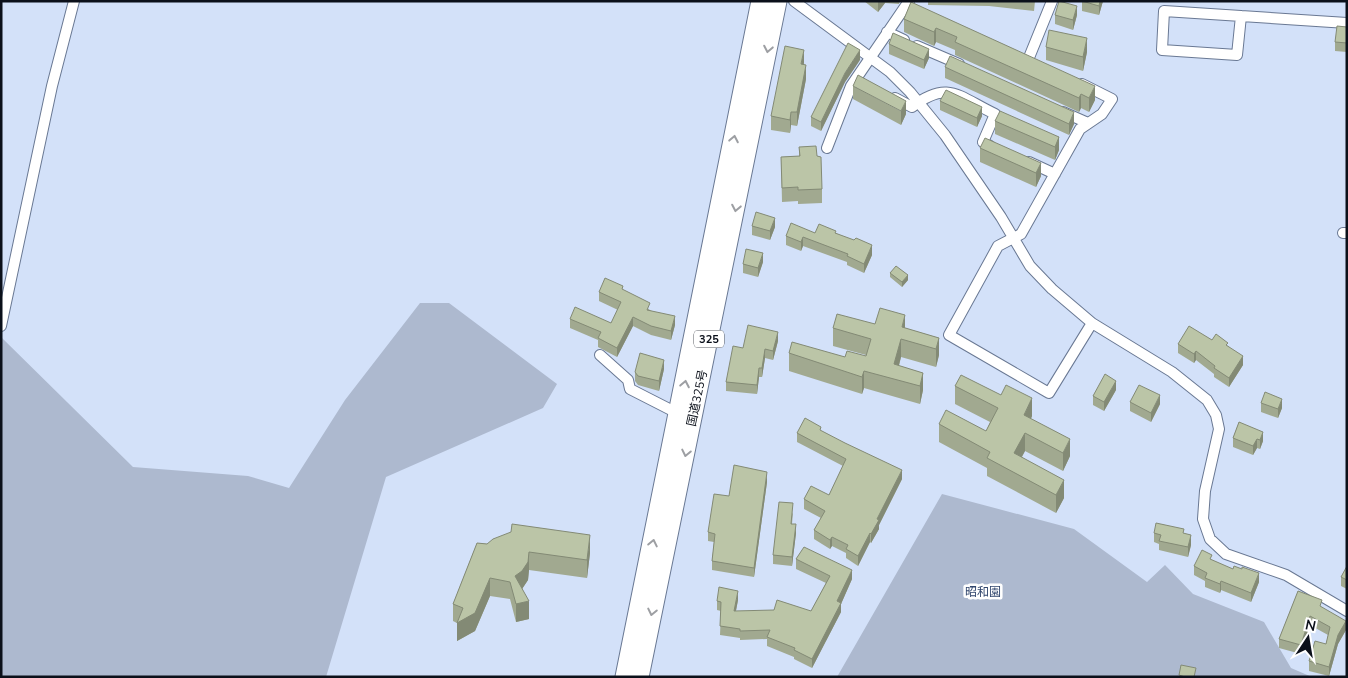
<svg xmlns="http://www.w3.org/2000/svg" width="1348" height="678" viewBox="0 0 1348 678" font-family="'Nunito Sans','Noto Sans JP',sans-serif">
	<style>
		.green { fill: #adb9cf }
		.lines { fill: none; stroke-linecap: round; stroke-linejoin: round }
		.street-casing { stroke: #697893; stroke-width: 12 }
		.highway-casing { stroke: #697893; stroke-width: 21 }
		.street { stroke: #fff; stroke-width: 10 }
		.highway { stroke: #fff; stroke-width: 19 }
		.wall { fill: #a1a990 }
		.shaded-wall { fill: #838a75 }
		.building { fill: #bbc5a7; stroke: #838a75 }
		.oneway { stroke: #9d9fa3 }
		.labels { text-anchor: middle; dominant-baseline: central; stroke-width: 5; stroke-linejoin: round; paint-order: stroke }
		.shield { fill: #fff; stroke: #54585f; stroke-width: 1 }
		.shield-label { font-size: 11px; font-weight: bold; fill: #0b101a }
		.street-label { font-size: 12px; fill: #0b101a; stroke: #fff }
		.park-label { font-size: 12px; fill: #31466d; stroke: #fff }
	</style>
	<rect width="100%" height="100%" fill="#d3e1f9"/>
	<path class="green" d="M420 303H449L557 384 543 408 386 477 326 677H1V337L133 467 248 476 289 488 345 400Z
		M942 494 1074 529 1147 582 1165 565 1193 594 1264 622 1291 668 1312 677H837Z"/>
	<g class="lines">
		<defs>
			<path id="street" d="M794 1 890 72 910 92 945 135 1001 217 1030 266 1052 289 1092 323 1172 372 1207 400 1216 415 1219 429 1205 491 1203 519 1210 539 1226 554 1286 575 1347 611
				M1241 16 1237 55 1162 50 1164 11 1347 23
				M887 32 904 40
				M917 46 959 64
				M1028 60 1052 1
				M1082 84 1112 99 1102 114 1080 129 1021 234 998 246 949 335 1049 393 1092 323
				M895 98 912 107C948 79 959 97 995 114L983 142 990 146
				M1063 112 1088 123
				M827 148 851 86 909 1
				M1029 162 1055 174
				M1343 233H1347
				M1 326 52 86 74 1
				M600 355 628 380 630 389 679 414"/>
			<path id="highway" d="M625 677 761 1
				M639 677 777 1"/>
		</defs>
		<use href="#street" class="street-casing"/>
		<use href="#highway" class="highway-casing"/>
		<use href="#street" class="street"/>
		<use href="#highway" class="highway"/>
	</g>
	<path class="wall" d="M864 1H900L899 4 885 3 878 12Z
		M928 1H1035L1034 11 989 6 928 5Z
		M1082 1H1103L1099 15 1082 11Z
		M911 2 1095 100 1089 112 1081 108 1079 112 955 55V50L936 42 934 46 904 32V19Z
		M1055 15H1077L1073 30 1055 24Z
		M1347 27V52L1335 51V42Z
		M889 44 929 58 924 69 889 54Z
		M1046 47 1087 52 1083 71 1046 60Z
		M860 60 845 82 821 131 811 126V117Z
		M804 63 806 79 797 126 791 125 790 133 771 130V116Z
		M945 67 1074 124 1069 135 945 78Z
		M853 86 906 114 901 125 853 99Z
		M940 101 982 116 977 127 940 110Z
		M995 121 1059 137V150L1055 160 995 134Z
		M799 147 817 156 822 189V203L798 204V201L782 202 781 157 799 156Z
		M980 148 1041 163V176L1036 187 980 162Z
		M752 226 775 227 770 240 752 235Z
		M815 233H836L872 255 864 273 847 265V262L803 246 801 251 786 245V236Z
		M763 262 758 277 743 273V264Z
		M890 273 908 280 902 287 890 277Z
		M623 290 650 310 675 325 671 340 651 335 633 326 617 357 598 347V340L570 328V319L611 323 618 310 599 301V292Z
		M875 324 905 328 939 338V355L936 367 901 357 899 366 923 373V390L920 404 864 388 862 394 789 371V353L845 357 866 356V355L833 346V328Z
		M1212 340 1228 346 1243 365 1229 387 1214 377V374L1196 360 1194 363 1178 353V344Z
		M778 341 773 360 765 358 762 377H759L757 394 726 391V382L743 348Z
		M664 369 659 391 638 385 635 381V372Z
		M955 386 1032 416 1031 419 1070 456 1063 471 1025 451 1022 457 1064 498 1056 513 987 476V468L939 442V424L986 431 990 422 955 404Z
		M1116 390 1104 411 1093 405V396Z
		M1130 402 1160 404 1151 422 1130 411Z
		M1261 403 1282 408 1278 418 1261 412Z
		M1239 422 1263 441 1260 449 1257 448 1253 455 1233 447V438Z
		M821 431 902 479 879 525V529L871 543 870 542 858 566 846 558V553L832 546 830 549 814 539V530L821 518 804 509V499L829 495 843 466 797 442V433Z
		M767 482 754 577 712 570V561L714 542 708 541V532L729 496Z
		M793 512 792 524 796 533 792 566 773 564V555Z
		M1154 533 1184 534 1191 545 1188 557 1159 550V544L1154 542Z
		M477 543 590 553 587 578 529 570 528 580 522 589 529 619 516 622 510 599 490 596 475 631 457 641V623L453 621V604Z
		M796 559 852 579 841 604V612L812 668 794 659V657L767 646V639L740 640V638L720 635 721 611 717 610V601L738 600 736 611H811L826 583 796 569Z
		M1212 560 1259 582 1251 602 1221 590 1220 593 1205 587V581L1194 575V566Z
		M1347 566V589L1341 586V577Z
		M1298 591 1322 608 1346 630 1338 644 1329 676 1309 671V661L1326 644 1328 635 1310 625 1301 654 1279 648V639Z"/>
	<path class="shaded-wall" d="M878 1H885V3L878 12Z
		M1100 1H1103L1099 15V6Z
		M1077 6V15L1073 30V20Z
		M936 28V42L934 46V32Z
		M1087 38V52L1083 71V57Z
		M929 49V58L924 69V60Z
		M804 50V63L801 78V64Z
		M860 50V60L845 82 821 131V122L845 73Z
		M806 65V79L797 126V112Z
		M1095 86V100L1089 112V98Z
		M1081 94V108L1079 112V98Z
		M906 101V114L901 125V111Z
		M982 107V116L977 127V118Z
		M791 112V125L790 133V120Z
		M1074 112V124L1069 135V124Z
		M1059 137V150L1055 160V147Z
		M1041 163V176L1036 187V173Z
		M775 218V227L770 240V231Z
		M803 237V246L801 251V242Z
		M872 245V255L864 273V264Z
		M763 253V262L758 277V268Z
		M908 275V280L902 287V282Z
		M905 315V333L902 327Z
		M675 316V325L671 340V331Z
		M633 317V326L617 357V348Z
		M778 332V341L773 360V351Z
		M939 338V355L936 367V349Z
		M901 339V357L895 379 894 364Z
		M765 349V358L762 377V368Z
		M1196 351V360L1194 363V354Z
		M1243 356V365L1229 387V378Z
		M664 360V369L659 391V381Z
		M759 368V377L757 394V385Z
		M864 371V388L862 394V377Z
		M923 373V390L920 404V386Z
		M1116 381V390L1104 411V402Z
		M1160 395V404L1151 422V413Z
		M1032 398V416L1024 433V415Z
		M1282 399V408L1278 418V409Z
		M1263 432V441L1260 449V440Z
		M1025 433V451L1014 470V453Z
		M1070 439V456L1063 471V453Z
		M1257 439V448L1253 455V446Z
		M902 470V479L879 525V529L871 543V534L877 519Z
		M767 472V482L754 577V568Z
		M1064 480V498L1056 513V495Z
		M796 524V533L792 566V557Z
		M870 533V542L858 566V556Z
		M590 535V553L587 578V560Z
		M1191 535V545L1188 557V547Z
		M832 537V546L830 549V540Z
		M529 552V570L528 580 522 589 515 576Z
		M852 570V579L841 604V612L812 668V659L837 601Z
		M1259 573V582L1251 602V593Z
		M490 578V596L475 631 457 641V623Z
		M1221 581V590L1220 593V584Z
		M738 591V600L734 620V611Z
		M529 601V619L516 622V604Z
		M1310 616V625L1301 654V645Z
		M1346 621V630L1338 644 1329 676V667L1338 635Z"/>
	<path class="building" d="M1059 1 1077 6 1073 20 1055 15Z
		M1082 1H1100L1099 6Z
		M911 2 1095 86 1089 98 1081 94 1079 98 955 42 957 37 936 28 934 32 904 19Z
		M1337 26 1347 27V43L1335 42Z
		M1049 30 1087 38 1083 57 1046 47Z
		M893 33 929 49 924 60 889 44Z
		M848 43 860 50 845 73 821 122 811 117Z
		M785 46 804 50 801 64 806 65 797 112H791L790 120 771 116Z
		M950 56 1074 112 1069 124 945 67Z
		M858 75 906 101 901 111 853 86Z
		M946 90 982 107 977 118 940 101Z
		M1000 111 1059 137 1055 147 995 121Z
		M985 138 1041 163 1036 173 980 148Z
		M816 146 817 156 821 157 822 189 798 190V187L782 188 781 157 800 156 799 147Z
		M756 212 775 218 770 231 752 226Z
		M791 223 815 233 819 224 836 231 835 233 854 240 856 238 872 245 864 264 847 256 848 254 803 237 801 242 786 236Z
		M746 249 763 253 758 268 743 264Z
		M896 266 908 275 902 282 890 273Z
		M605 278 623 286 622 289 650 303 647 310 675 316 671 331 651 326 633 317 617 348 598 338 601 332 570 319 575 307 611 323 621 302 599 292Z
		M880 308 905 315 902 327 939 338 936 349 901 339 894 364 923 373 920 386 864 371 862 377 789 353 792 342 845 357 847 351 866 356 871 339 833 328 837 314 875 324Z
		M748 325 778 332 773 351 765 349 762 368H759L757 385 726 382 733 346 743 348Z
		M1189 326 1212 340 1216 334 1228 343 1226 345 1243 356 1229 378 1214 368 1215 366 1196 351 1194 354 1178 344Z
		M640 353 664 360 659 381 638 376 635 372Z
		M1105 374 1116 381 1104 402 1093 396Z
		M961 375 1001 395 1006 385 1032 398 1024 415 1070 439 1063 453 1025 433 1014 453 1064 480 1056 495 987 458 990 452 939 424 946 410 986 431 998 408 955 386Z
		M1139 385 1160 395 1151 413 1130 402Z
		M1265 392 1282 399 1278 409 1261 403Z
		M805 418 821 427 820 430 845 443 902 470 877 519 879 520 871 534 870 533 858 556 846 549 848 545 832 537 830 540 814 530 825 511 804 499 811 486 829 495 846 459 797 433Z
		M1239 422 1263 432 1260 440 1257 439 1253 446 1233 438Z
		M734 465 767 472 754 568 712 561 715 534 708 532 714 494 729 496Z
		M779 502 793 503 791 524H796L792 557 773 555Z
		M1156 523 1184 529 1183 533 1191 535 1188 547 1159 541 1161 535 1154 533Z
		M512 524 590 535 587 560 529 552 528 562 522 571 515 576 529 601 516 604 510 582 490 578 475 613 457 623 463 608 453 604 477 543 487 544 493 539 511 532Z
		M804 547 852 570 837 601 841 603 812 659 794 650 795 648 767 637 770 630 740 631V629L720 626 721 602 717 601 719 587 738 591 734 611 774 610 777 600 811 611 830 576 796 559Z
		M1202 550 1212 555 1210 559 1233 569 1234 566 1242 569V567L1259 573 1251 593 1221 581 1220 584 1205 578 1207 573 1194 566Z
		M1347 566V580L1341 577Z
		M1298 591 1322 600 1320 606 1346 621 1338 635 1329 667 1309 661 1315 641 1326 644 1330 627 1310 616 1301 645 1279 639Z
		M1181 665 1196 668 1194 677H1185L1179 675Z"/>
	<defs><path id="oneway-chevron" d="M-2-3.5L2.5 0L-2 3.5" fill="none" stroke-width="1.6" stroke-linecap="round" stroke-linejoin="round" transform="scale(1.25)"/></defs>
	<g class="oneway">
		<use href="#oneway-chevron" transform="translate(768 49) rotate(101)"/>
		<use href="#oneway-chevron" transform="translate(734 139) rotate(-79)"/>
		<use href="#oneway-chevron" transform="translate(736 208) rotate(101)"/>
		<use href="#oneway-chevron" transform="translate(685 384) rotate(-79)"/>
		<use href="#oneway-chevron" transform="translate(686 453) rotate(102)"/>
		<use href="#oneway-chevron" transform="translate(653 543) rotate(-78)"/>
		<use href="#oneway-chevron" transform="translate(652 612) rotate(102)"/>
	</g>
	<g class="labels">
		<rect class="shield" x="694" y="330.5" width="30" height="17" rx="4"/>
		<g class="shield-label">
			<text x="709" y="339">325</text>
		</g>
		<g class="street-label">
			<text transform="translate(697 398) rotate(-78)">国道325号</text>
		</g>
		<g class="park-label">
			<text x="983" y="592">昭和園</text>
		</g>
	</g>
	<rect width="1348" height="678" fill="none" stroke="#0b101a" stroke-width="5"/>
	<g transform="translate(1308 638) rotate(12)" stroke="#ffffff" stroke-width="4" paint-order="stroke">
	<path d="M0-4L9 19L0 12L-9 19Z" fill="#0b101a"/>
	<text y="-8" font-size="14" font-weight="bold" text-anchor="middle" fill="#0b101a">N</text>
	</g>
</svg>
